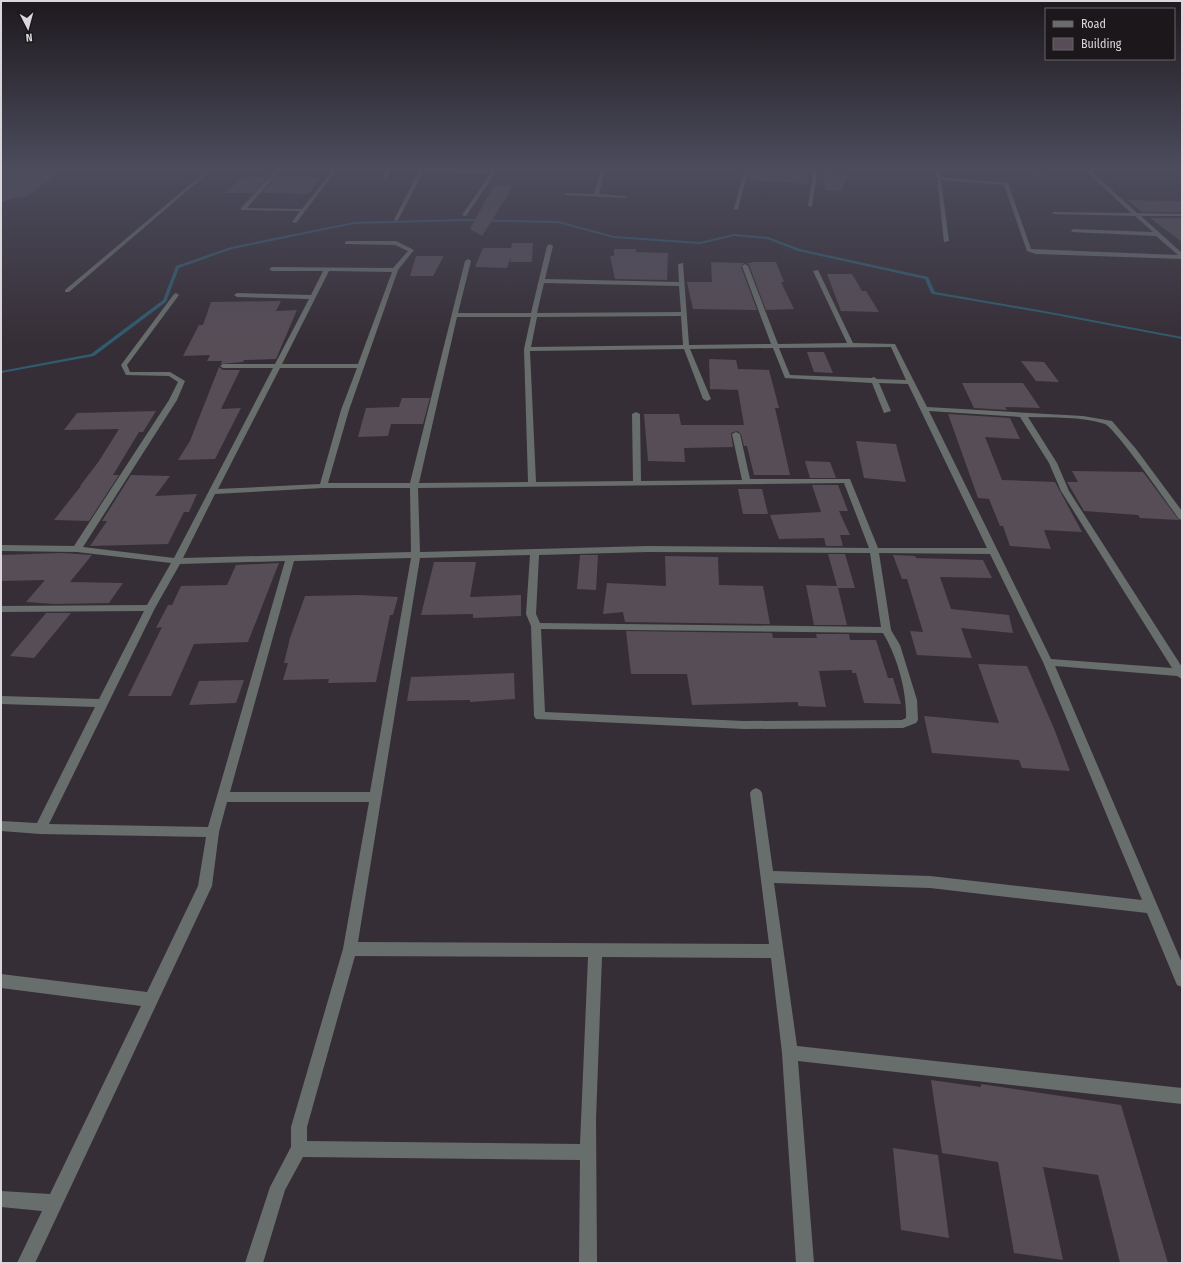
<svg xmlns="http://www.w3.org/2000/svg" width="1183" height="1264" viewBox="0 0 1183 1264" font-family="'Fira Sans Condensed',sans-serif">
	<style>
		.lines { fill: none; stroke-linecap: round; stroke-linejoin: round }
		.stream { fill: #2f5c6f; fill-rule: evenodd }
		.building { fill: #564d56 }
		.minor { fill: #686e6c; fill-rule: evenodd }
	</style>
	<rect width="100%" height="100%" fill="#362e36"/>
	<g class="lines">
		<path class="stream" d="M463 219 558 221 614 236 700 242 734 234 768 237 800 249 928 277 935 292 1050 312 1182 337V339L1050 314 933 294 931 293 925 279 798 251 767 239 734 236 700 244 614 238 558 223 463 221 354 224 232 249 179 268 166 302 94 356 1 373V371L91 354 163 300 176 266 231 247 354 222Z"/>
	</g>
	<path class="building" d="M1 167H68L25 197 12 198 1 203Z
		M750 167H808V184L749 180Z
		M824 173 849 175 841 191 825 190Z
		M242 177H268L253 193H225Z
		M276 177H322L308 194 262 193Z
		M494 185H514L482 236 470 229Z
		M1127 200 1182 201V212H1142Z
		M1150 218H1182V242Z
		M512 243H533L532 262H510L511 256 507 268 475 267 483 248H511Z
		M614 249H636V252L668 253 667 280 615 279 610 256H614Z
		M416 256H444L433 276H410Z
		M711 262 744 263 741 267 757 310 693 309 687 282H712Z
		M751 262H776L784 282H781L794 309 766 310 749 265 747 263H752Z
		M827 274H852L862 291H866L879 312 841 311Z
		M281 301 276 311 297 310 276 359 244 360 243 362 221 364 222 361H207L210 355 183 356 199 325H203L211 302Z
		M807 352H824L833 373 814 372Z
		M709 359 736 360 738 369 769 370 779 408H775L790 475H754L747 446H744L741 434 737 431 731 433 733 447 684 448 685 462 648 461 644 414H679L681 425H744L738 390 710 389Z
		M1021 361 1044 362 1059 382 1036 381Z
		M219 367 223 370H240L221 409 241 408 215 459 178 460 190 441Z
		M962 383H1023L1040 408 1005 407 1007 410 974 408Z
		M402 398H430L423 424H391L388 436 358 437 366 408 399 407Z
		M156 411 143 432H139L113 475H119L89 521 54 520 81 486H80L99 461 119 429 64 430 77 413Z
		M948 414 1010 418 1020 439 985 437 1002 480 1055 482 1082 532 1044 530 1051 549 1010 546 1003 526H1000L989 499 978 498Z
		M856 441 896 444 906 482 864 478Z
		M805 461 830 462 836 478H810Z
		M1072 471 1143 472 1179 520 1140 518 1138 515 1084 511 1067 482H1078Z
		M131 475 170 476 155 496 197 494 189 512H184L168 544 90 546 107 521H102Z
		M812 485H838L848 511H839L850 535H840L843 546H826L824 538 779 539 770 515 821 512Z
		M738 489H762L768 514H743Z
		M62 553 92 555 70 582 123 583 109 603 54 604 26 602 45 580 1 581V555Z
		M828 554H845L855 588H838L847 625H814L806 585 837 586Z
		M580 555H598L596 590 577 589Z
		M893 555 915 556 916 558 983 560 992 578 940 577 951 609 1009 615 1013 633 961 628 972 658 917 655 910 631 923 632 907 579H902Z
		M665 556 718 557 719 585 763 586 770 624 625 622 623 612 603 614 607 583 666 586Z
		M434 562H476L470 597 521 595V616L473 618V614L421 615Z
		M279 563 248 642 194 644 171 696H128L162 627 156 628 168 605H172L181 586 227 585 236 565Z
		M360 595 398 597 393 615H390L376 682 328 683 329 679 283 680 288 663H284L290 638 305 596Z
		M46 613H71L34 658 10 656Z
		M626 631 772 633 773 638H817L816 634H849L850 640H876L888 678H893L901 704 864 703 856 673H852V670L819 671 826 707 798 706V702L692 705 687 674H631Z
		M978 664 1027 666 1055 731 1070 771 1022 768 1019 760 932 753 924 716 999 723Z
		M514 673 515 699 470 702V700L407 701 411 677Z
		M244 680 236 703 189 705 199 681Z
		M931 1080 981 1087V1084L1121 1105 1168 1263H1120L1098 1175 1043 1167 1063 1260 1014 1253 998 1162 942 1153Z
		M893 1148 938 1155 949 1238 901 1230Z"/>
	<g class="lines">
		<path class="minor" d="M211 167H215L69 292H65V290Z
			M279 167H283L247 208 302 209 335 167H339L296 223 292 222 300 211 241 210V208Z
			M388 167H392L386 179H382Z
			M493 167H497V170L518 171 496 172 466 216 462 215 491 173H423L398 220 396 221 394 220 418 173H396L394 171 492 170Z
			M602 167H606L599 194 625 196 627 198 564 195 566 193 594 194Z
			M745 167H749L738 209 736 210 734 209Z
			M814 167H818L812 206 810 207 808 206Z
			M932 167H936L941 177 1008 183 1031 249 1178 255 1156 236 1071 232 1073 229 1153 232 1135 216 1052 214 1054 212 1131 213 1085 170 1038 168 1037 169 1042 175 1040 176 1032 169 1034 167 1182 171V173L1090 170 1137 213 1182 214V216H1141L1182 253V259L1036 254 1027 251 1004 185 941 180 949 241 944 242 937 178Z
			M347 241H396L414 250 398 270 349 410 328 483H410L465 261 468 259 471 261 458 313H531L547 246 550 244 553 246 545 279 679 282 678 264 683 263 689 345 771 344 742 266 745 264 748 266 778 344 847 343 813 271 818 270 853 343 895 344 927 407 1083 416 1112 421 1136 449 1182 511V520L1179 519C1169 505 1115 428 1105 424 1081 416 1053 418 1028 417L1057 463 1069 491 1182 667V679L1177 676 1055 666 1182 963V987L1177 985 1147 913 930 888 774 883 797 1046 1182 1088V1104L798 1061 814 1263H796L782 1053 771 958 602 957 596 1119 597 1263H579L580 1160 303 1157 285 1190 263 1263H245L270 1187 291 1147V1127L343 949 369 802H227L219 832 212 886 35 1263H17L42 1211 1 1207V1191L50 1194 141 1006 1 988V974L147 992 198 886 206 837 40 834 1 831V821L37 823 95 707 1 704V696L99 699 144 611 1 612V606L147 605 171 563 77 552 1 551V545L74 546 169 400 178 382 169 376 126 375 121 365 174 294 176 293 179 295 127 365 130 372H170L185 381 177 400 83 547 174 558 273 368H223L220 366 223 364H275L309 299 237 297 234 295 237 293 311 295 323 271H272L269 269 272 267 393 268 408 251 395 245 345 244V242ZM329 271 392 272 358 364H282ZM544 283 679 286 681 312 537 313ZM681 316 683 345 531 347 537 317ZM457 317H531L524 349 528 482 419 483ZM891 347 906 380 877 379 874 377 871 378 790 375 779 348ZM773 348 785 378 872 383 884 413 891 411 879 383 908 384 987 548H878L850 479H750L740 434 736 432 732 434 742 480 641 481 640 414 636 412 632 414 633 481 536 482 530 351 684 349 703 399 707 401 711 399 690 349ZM280 368H357L341 410 320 484 218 489ZM929 411 1020 417 1049 463 1061 491 1172 668 1051 659ZM844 483 869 548 648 546 420 552 418 488ZM323 488H410L411 552 183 558 215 494ZM648 552 870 553 881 627 540 623 536 614 539 555ZM879 553 990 554 1043 662 1142 900 930 876 773 871 762 793 760 790 756 788 752 790 750 793 769 944 358 942 420 558 530 555 526 614 531 626 534 716 536 719 744 729 903 728 916 723 918 720 917 700 900 645 891 630ZM411 558 370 792H230L294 561ZM285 561 208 827 49 824 155 608 180 564ZM541 629 883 633C897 656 907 691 906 718L902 720 744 721 545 712ZM355 956 588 957 580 1144 307 1141V1127Z"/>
	</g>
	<linearGradient id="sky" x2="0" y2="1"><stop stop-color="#1e191e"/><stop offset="0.49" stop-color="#4c4c5d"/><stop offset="1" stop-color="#4c4c5d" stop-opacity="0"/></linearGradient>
	<rect width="1183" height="344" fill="url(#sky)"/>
	<rect width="1183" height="1264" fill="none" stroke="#dbd6db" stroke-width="4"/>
	<rect x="1045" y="8" width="130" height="52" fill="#1b171b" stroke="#686368"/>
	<rect x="1053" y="21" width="20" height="6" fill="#686e6c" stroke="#686368"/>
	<text x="1081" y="28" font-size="12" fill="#dbd6db">Road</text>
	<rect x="1053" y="38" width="20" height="12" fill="#564d56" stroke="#686368"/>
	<text x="1081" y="48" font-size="12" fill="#dbd6db">Building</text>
	<g transform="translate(28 28) rotate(174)" stroke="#1b171b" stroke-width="3" paint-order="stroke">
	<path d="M0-3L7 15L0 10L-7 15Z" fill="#dbd6db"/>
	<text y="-6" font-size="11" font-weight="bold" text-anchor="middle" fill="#dbd6db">N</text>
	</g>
</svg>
